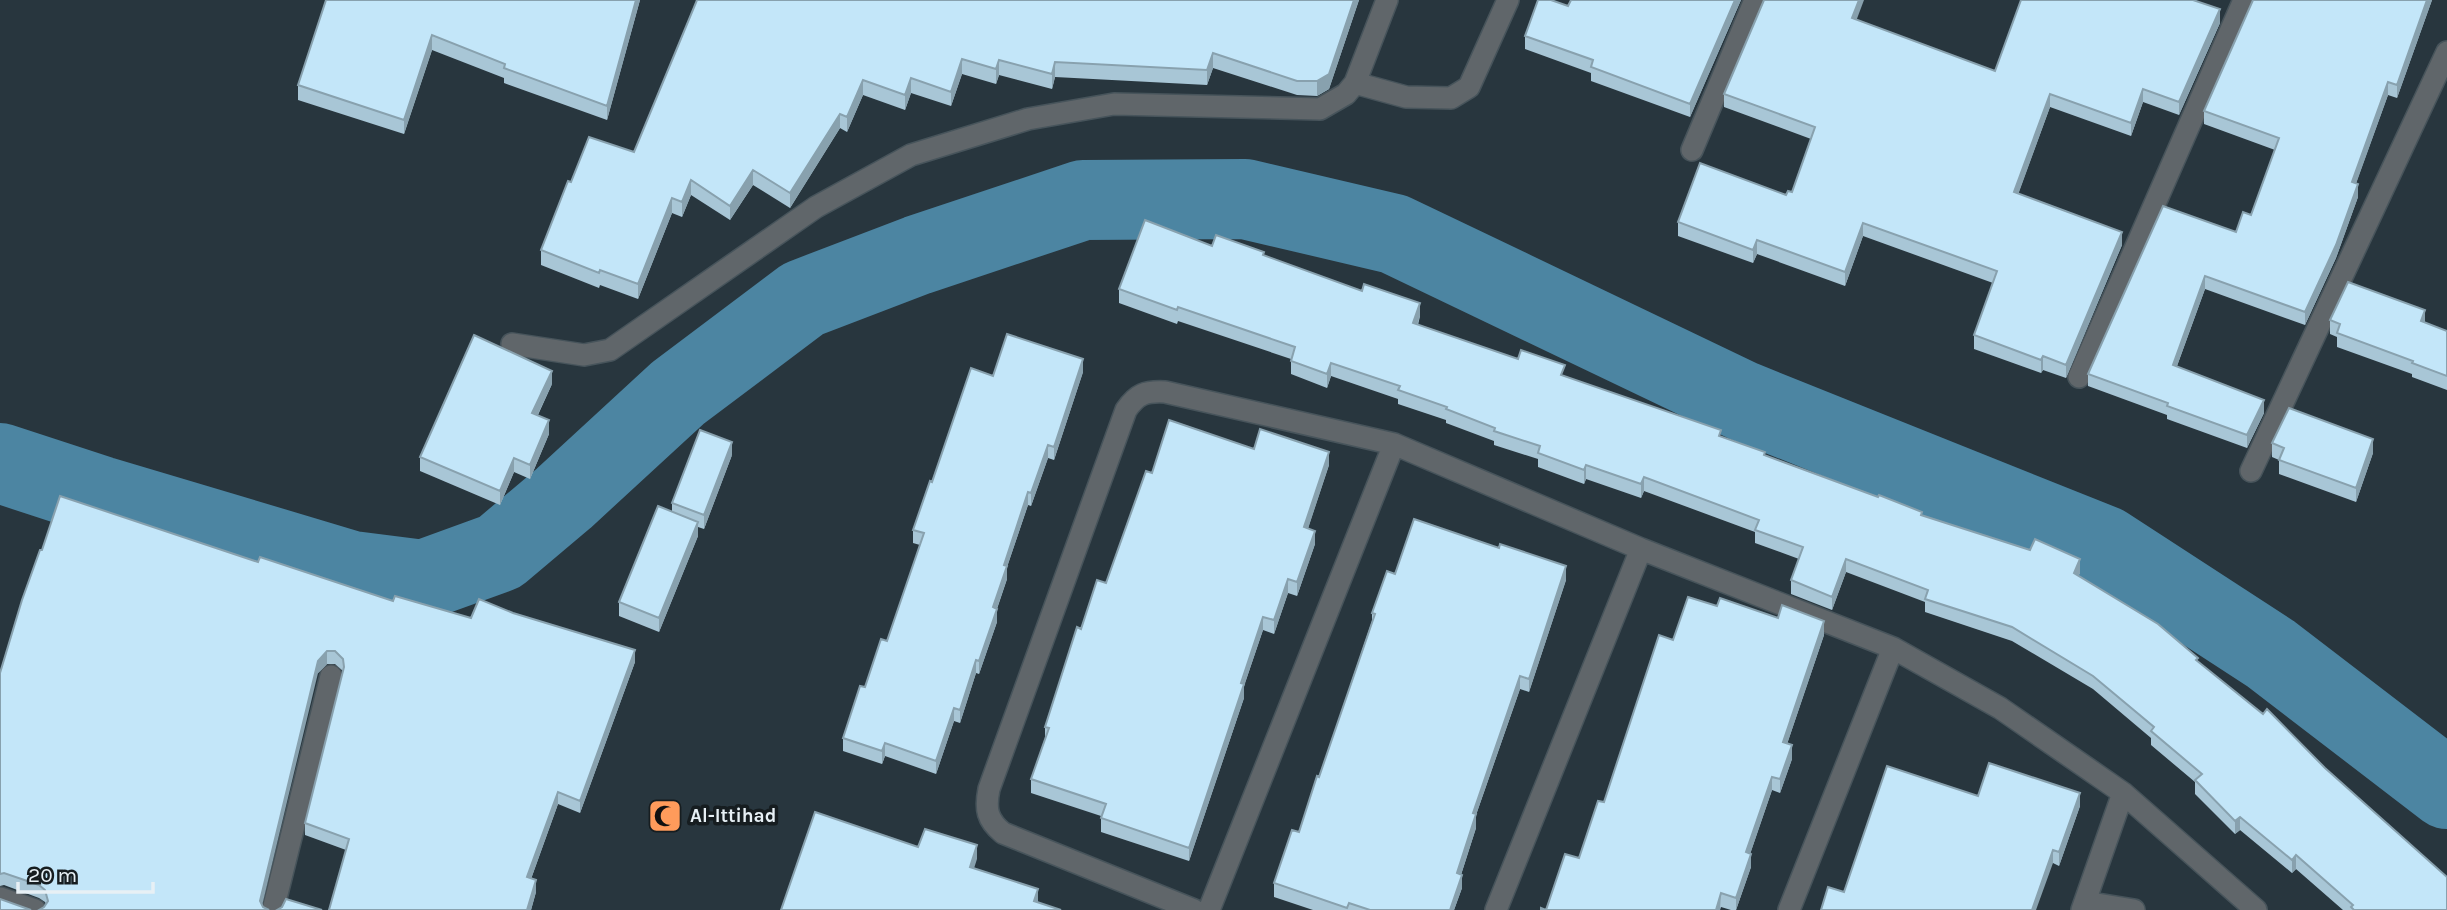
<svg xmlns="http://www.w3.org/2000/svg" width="2447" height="910" viewBox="0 0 2447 910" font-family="Karla,sans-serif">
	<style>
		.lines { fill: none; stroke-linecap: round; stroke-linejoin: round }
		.river { stroke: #4c85a2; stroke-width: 80 }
		.minor-casing { stroke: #47545b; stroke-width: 24 }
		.minor { stroke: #60666a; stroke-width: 21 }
		.wall { fill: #a8c6d6 }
		.shaded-wall { fill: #88a1ae }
		.building { fill: #c3e6f9; stroke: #88a1ae; stroke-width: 2 }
		.labels { text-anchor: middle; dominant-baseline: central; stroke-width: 7; stroke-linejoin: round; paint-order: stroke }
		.poi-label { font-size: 19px; font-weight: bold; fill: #e7f0f5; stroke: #161d20; text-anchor: start }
	</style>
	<rect width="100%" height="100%" fill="#28363e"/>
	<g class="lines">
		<path class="river" d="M0 463 101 496 352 571 423 580 500 552 564 498 678 393 803 299 918 255 1083 200 1245 199 1394 234 1743 401 2105 546 2271 654 2447 789"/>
		<defs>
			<path id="minor" d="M1355 83 1406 97 1451 98 1469 87 1508 0
				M1692 150 1755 0
				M512 344 584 355 610 350 816 207 911 155 1028 119 1114 104 1320 109 1346 94 1355 83 1387 0
				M2079 377 2244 0
				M2251 471 2447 52
				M0 898 35 910
				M2085 902 2134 910
				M273 910 331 676
				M1194 910 1003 833C987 820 985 809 989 789L1126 410C1137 394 1145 391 1165 392L1394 444 1641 549 1893 648 2000 708 2123 793 2256 910
				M1209 910 1394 444
				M1496 910 1641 549
				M1789 910 1893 648
				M2082 910 2123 793"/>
		</defs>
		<use href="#minor" class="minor-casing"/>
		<use href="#minor" class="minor"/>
	</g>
	<path class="wall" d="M326 0H640L607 120 504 83V78L432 50 404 134 298 100V85Z
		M697 0H1359L1329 89 1317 96 1297 95 1213 68 1207 85 1055 77 1052 89 999 75 996 84 962 74 951 106 911 93 905 110 863 95 847 132 840 128 790 208 753 185 730 220 691 195 682 217 672 213 638 299 600 285 599 288 541 265V250L571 182 634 152Z
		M1571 0H1741L1690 117 1591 81V73L1525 49V36L1568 6Z
		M2253 0H2432L2397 98 2388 95 2356 183 2358 197 2336 258 2305 325 2205 289 2177 366 2264 413 2247 448 2167 419V415L2088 386V374L2236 232 2251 215 2275 150 2204 124V111Z
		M1856 20 1995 71 2220 23 2179 115 2143 102 2131 136 2050 107 2018 194 2122 245 2066 378 2043 370 2041 373 1974 349V335L1993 283 1863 236 1845 286 1757 254 1753 263 1678 236V222L1786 195 1792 192 1811 139 1724 107V94Z
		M1212 246 1264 256 1420 316 1418 325 1565 376 1721 437 1765 456 1922 515 2080 573 2078 576 2198 662 2447 910H2343L2296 869 2292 873 2240 830 2235 834 2195 794V782L2151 745V738L2093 689 2012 641 1925 612V602L1846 572 1832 610 1791 594V580L1799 559 1755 543V532L1644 491 1641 498 1586 479 1584 484 1538 467V459L1494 445V441L1446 423V420L1398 404V399L1331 376 1327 388 1291 374V359L1178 321 1177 324 1119 303V289Z
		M2330 320 2425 323 2447 331V390L2412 377V374L2337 347V337L2330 334Z
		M1083 372 1054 460 1048 458 1031 506 1028 505 1007 567V579L997 609V622L979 674 976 673 960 723 954 721 936 774 885 756 882 764 843 751V738L865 687 887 641 920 545 913 543V530L932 482 993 376Z
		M552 384 538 415 549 434 530 479 514 472 500 505 420 471V457Z
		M2272 443 2373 453 2356 502 2279 474V460L2272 457Z
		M1254 449 1329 465 1308 528 1315 544 1297 596 1288 593 1274 634 1263 630 1244 686V698L1189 861 1101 832V816L1031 793V779L1045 740V727L1081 629 1106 583 1152 473Z
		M732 455 704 529 698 527V536L659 632 619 616V602L672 511V503Z
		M42 550 258 562 393 601 471 618 635 662 580 813 558 804 531 879 536 892 531 910H329L346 850 305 835V823L343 671 335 664H327L318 673 44 907 46 904 45 902 39 898 4 885 0 886V673Z
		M1395 574 1566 580 1529 692 1520 689 1476 815V828L1461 875 1462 888 1454 910H1313L1274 897V883L1299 832 1319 777 1372 621V613Z
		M1717 606 1824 635 1787 744 1792 759 1780 793 1772 790 1750 854 1751 867 1736 910H1731L1721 907 1720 910H1541H1546L1579 858 1604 802 1673 640Z
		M1978 796 2080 806 2059 866 2053 863 1844 892Z"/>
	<path class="shaded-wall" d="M636 0H640L607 120V106Z
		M1354 0H1359L1329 89 1317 96V81Z
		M1735 0H1741L1690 117V104Z
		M1859 0H1864L1852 32V18Z
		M2427 0H2432L2397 98V85Z
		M2220 9V23L2179 115V102Z
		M432 35V50L404 134V120Z
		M1213 53V68L1207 85V70Z
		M962 59V74L951 106V92Z
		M999 60V75L996 84V69Z
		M1055 62V77L1052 89V74Z
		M911 78V93L905 110V95Z
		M863 80V95L847 132V117Z
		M2388 82V95L2352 195V182Z
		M2143 89V102L2131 136V123Z
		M2050 94V107L2014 206V192Z
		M840 114V128L790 208V193Z
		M753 170V185L730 220V206Z
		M691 180V195L682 217V202Z
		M2358 184V197L2336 258 2305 325V312Z
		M672 198V213L638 299V284Z
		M1863 223V236L1845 286V272Z
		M2122 232V245L2066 378V365Z
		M1757 240V254L1753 263V250Z
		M2205 276V289L2173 377V365Z
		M1420 303V316L1413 337V323Z
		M2425 310V324L2421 321Z
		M2043 356V370L2041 373V360Z
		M1083 359V372L1054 460V447Z
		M1331 363V376L1327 388V374Z
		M552 371V384L532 427V413Z
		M2264 400V413L2247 448V435Z
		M549 420V434L530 479V465Z
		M2373 439V453L2356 502V488Z
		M732 442V455L704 529V515Z
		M1048 445V458L1031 506V493Z
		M1329 452V465L1304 541V527Z
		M514 458V472L500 505V491Z
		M1586 465V479L1584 484V470Z
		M1644 477V491L1641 498V484Z
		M1028 492V505L1007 567V579L993 620V607L1004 565Z
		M698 522V536L659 632V618Z
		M1315 531V544L1297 596V582Z
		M1846 559V572L1832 610V597Z
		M2080 559V573L2074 586V573Z
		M1566 566V580L1529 692V679Z
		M1288 579V593L1274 634V620Z
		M997 609V622L979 674V661Z
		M1263 617V630L1244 686V698L1189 861V848Z
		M1824 621V635L1783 756V742Z
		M635 650V662L580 813V801Z
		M327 651V664L318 673 261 910 260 901 318 661Z
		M976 660V673L960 723V710Z
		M1520 676V689L1476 815V828L1457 887V873L1473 813Z
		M954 708V721L936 774V761Z
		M885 743V756L882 764V751Z
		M1792 745V759L1780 793V779Z
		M1772 777V790L1746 866V852Z
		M558 792V804L527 890V877Z
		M2080 793V806L2059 866V852Z
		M2240 817V830L2235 834V821Z
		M977 845V859L970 881V867Z
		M2053 850V863L2036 910H2032Z
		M1751 854V867L1736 910V898Z
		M2296 855V869L2292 873V860Z
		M1462 875V888L1454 910H1450Z
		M536 880V892L531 910H527Z
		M1038 889V903L1034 901Z
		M1721 893 1720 910H1716Z"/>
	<path class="building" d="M326 0H636L607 106 504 68 505 64 432 35 404 120 298 85Z
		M697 0H1354L1329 74 1317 81H1297L1213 53 1207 70 1055 62 1052 74 999 60 996 69 962 59 951 92 911 78 905 95 863 80 847 117 840 114 790 193 753 170 730 206 691 180 682 202 672 198 638 284 600 270 599 273 541 250 568 181 571 182 589 137 634 152Z
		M1538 0H1551L1568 6 1571 0H1735L1690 104 1591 67 1593 60 1525 36Z
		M1764 0H1859L1852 18 1995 71 2021 0H2193L2220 9 2179 102 2143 89 2131 123 2050 94 2014 192 2122 232 2066 365 2043 356 2041 360 1974 335 1997 271 1863 223 1845 272 1757 240 1753 250 1678 222 1700 163 1786 195 1788 191 1792 192 1815 127 1724 94Z
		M2253 0H2427L2397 85 2388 82 2352 182 2358 184 2336 245 2305 312 2205 276 2173 365 2264 400 2247 435 2167 406 2168 403 2088 374 2163 206 2236 232 2243 212 2251 215 2279 138 2204 111Z
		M1145 220 1212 246 1216 235 1264 252 1263 255 1362 291 1364 284 1420 303 1413 323 1518 359 1521 350 1565 365 1561 375 1721 430 1719 436 1765 452 1764 455 1878 497 1879 495 1922 512 1921 515 2030 550 2035 539 2080 559 2074 573 2158 624 2198 658 2196 660 2263 714 2267 709 2325 768 2447 877V910H2354L2351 907 2353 905 2296 855 2292 860 2240 817 2235 821 2195 780 2202 774 2151 731 2154 727 2093 676 2012 627 1925 599 1928 590 1846 559 1832 597 1791 580 1803 547 1755 530 1759 520 1644 477 1641 484 1586 465 1584 470 1538 453 1540 446 1494 431 1495 428 1446 409 1447 407 1398 390 1400 386 1331 363 1327 374 1291 361 1295 347 1178 307 1177 310 1119 289Z
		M2348 282 2425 310 2421 321 2447 331V376L2412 363 2413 361 2337 333 2340 324 2330 320Z
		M1007 334 1083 359 1054 447 1048 445 1031 493 1028 492 1004 565 1007 566 993 607 997 609 979 661 976 660 960 710 954 708 936 761 885 743 882 751 843 738 860 686 865 687 881 639 887 641 924 533 913 530 930 481 932 482 971 368 993 376Z
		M474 335 552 371 532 413 549 420 530 465 514 458 500 491 420 457Z
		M2289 408 2373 439 2356 488 2279 460 2284 448 2272 443Z
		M1169 420 1254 449 1260 429 1329 452 1304 527 1315 531 1297 582 1288 579 1274 620 1263 617 1241 683 1244 684 1189 848 1101 818 1106 804 1031 779 1049 728 1045 727 1077 627 1081 629 1097 580 1106 583 1146 471 1152 473Z
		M700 430 732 442 704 515 672 503Z
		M60 496 258 562 260 557 393 601 395 596 471 618 479 599 513 613 635 650 580 801 558 792 527 877 536 880 527 910H329L349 839 305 823 344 667 343 659 335 651H327L318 661 260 901 263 907 269 910H39L44 907 48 901 45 890 39 885 4 873 0 874V673L22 600 40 550H42Z
		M658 506 698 522 659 618 619 602Z
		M1414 519 1499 548 1500 544 1566 566 1529 679 1520 676 1473 813 1476 814 1457 873 1462 875 1450 910H1370L1349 903 1347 908 1274 883 1292 830 1299 832 1317 776 1319 777 1375 614 1372 613 1387 571 1395 574Z
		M1688 597 1717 606 1720 598 1778 618 1782 605 1824 621 1783 742 1792 745 1780 779 1772 777 1746 852 1751 854 1736 898 1721 893 1716 910H1541V908L1546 910 1565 854 1579 858 1598 801 1604 802 1659 635 1673 640Z
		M1989 763 2080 793 2059 852 2053 850 2032 910H1821L1828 887 1844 892 1887 766 1978 796Z
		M815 812 918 847 925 829 977 845 970 867 1038 889 1034 901 1061 910H781Z
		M0 899 31 910H0Z
		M286 899 322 910H277L282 907Z"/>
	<defs>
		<symbol id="mosque-square" viewBox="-11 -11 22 22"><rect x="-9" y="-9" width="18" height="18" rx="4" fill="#ff9b5b" stroke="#161d20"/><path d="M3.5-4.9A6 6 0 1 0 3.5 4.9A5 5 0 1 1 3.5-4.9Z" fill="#111"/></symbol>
	</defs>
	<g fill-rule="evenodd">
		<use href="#mosque-square" x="646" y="797" width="38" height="38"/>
	</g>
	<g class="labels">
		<g class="poi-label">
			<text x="690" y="816">Al-Ittihad</text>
		</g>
	</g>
	<path d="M18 882v10h135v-10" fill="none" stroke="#e7f0f5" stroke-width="3.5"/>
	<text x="28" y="882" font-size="21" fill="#e7f0f5" stroke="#161d20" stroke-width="5" paint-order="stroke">20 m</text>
</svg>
